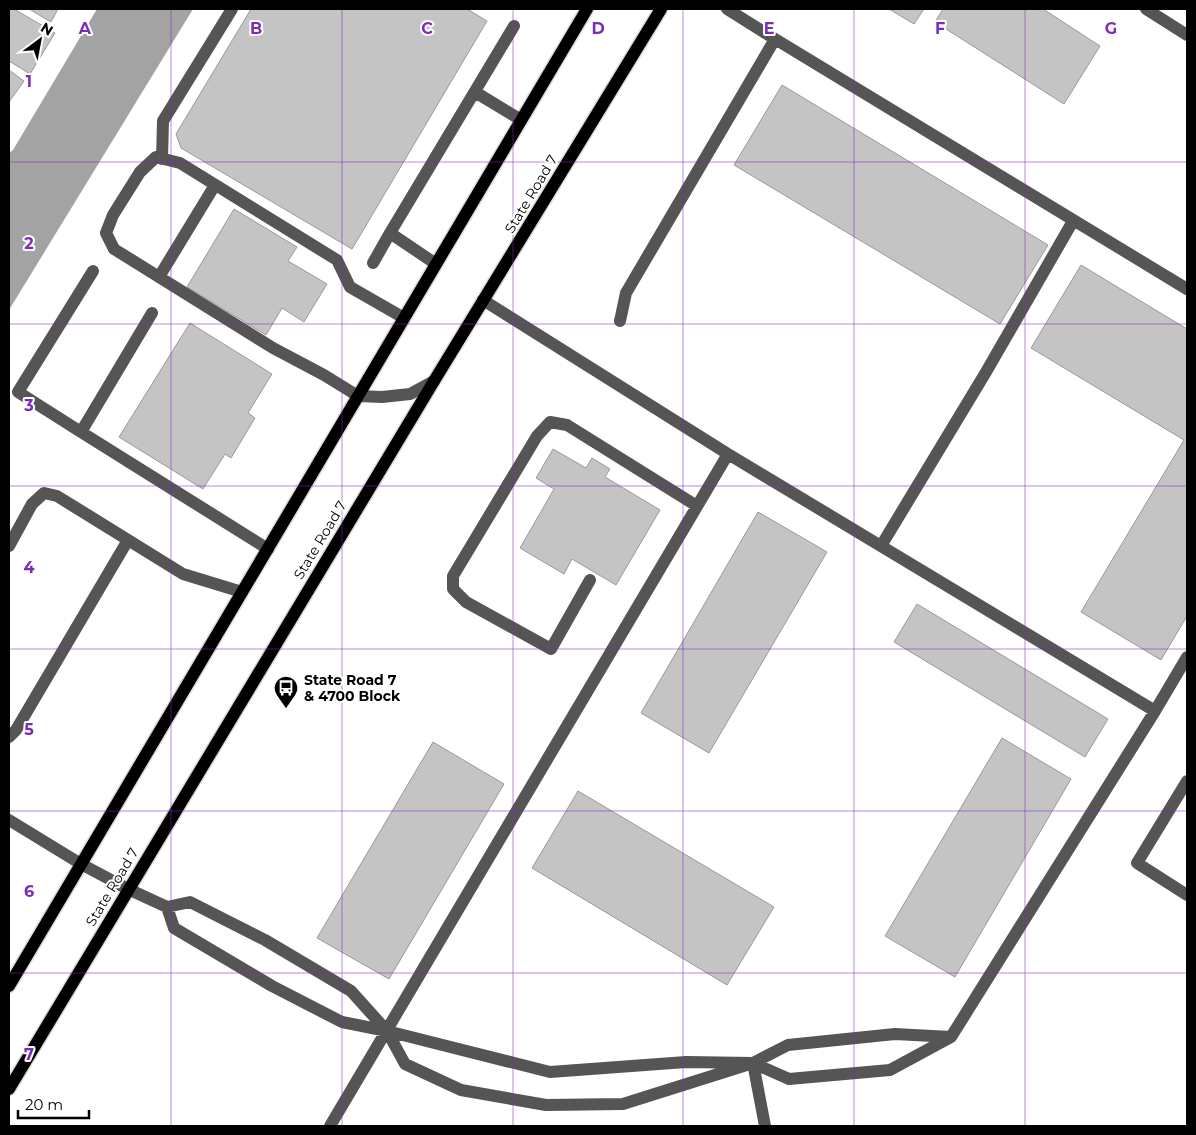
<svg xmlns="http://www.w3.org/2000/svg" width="1196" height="1135" viewBox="0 0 1196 1135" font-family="Montserrat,sans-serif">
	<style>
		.water { fill: #a3a3a3 }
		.building { fill: #c4c4c4; stroke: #999 }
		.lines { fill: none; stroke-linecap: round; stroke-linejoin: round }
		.major-casing { stroke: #dbdbdb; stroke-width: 15 }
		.minor { stroke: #555; stroke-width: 12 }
		.major { stroke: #000; stroke-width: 12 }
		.grid { fill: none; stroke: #7b2cbf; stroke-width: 1; stroke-opacity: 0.55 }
		.labels { text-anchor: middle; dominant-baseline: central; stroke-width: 4; stroke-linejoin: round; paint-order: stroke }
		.street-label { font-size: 14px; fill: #000; stroke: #fff }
		.poi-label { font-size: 14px; font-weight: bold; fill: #000; stroke: #fff; text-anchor: start }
		.grid-label { font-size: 16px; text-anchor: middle; font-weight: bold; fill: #7b2cbf; stroke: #fff; stroke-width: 4; stroke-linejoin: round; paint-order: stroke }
	</style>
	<rect width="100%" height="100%" fill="#fff"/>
	<path class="water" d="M97 9H193L9 310V153L13 150Z"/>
	<path class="building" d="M10 9H14L55 33 30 74 9 61V11Z
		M29 9H58L51 22Z
		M251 9H467L487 21 352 249 181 148 176 134Z
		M889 9H924L914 24Z
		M943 9H1043L1100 46 1064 104 935 22Z
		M9 70 24 81 9 102Z
		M782 85 1048 245 1000 324 734 165Z
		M234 209 297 247 288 261 327 284 304 322 282 308 266 335 187 287Z
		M1081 265 1187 329V616L1161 660 1081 612 1184 440 1031 348Z
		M190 323 272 374 248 413 255 418 231 458 225 454 203 489 119 437Z
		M553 449 586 468 592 458 610 469 605 477 660 510 616 585 572 559 564 574 520 548 554 489 536 478Z
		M758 512 827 552 709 753 641 713Z
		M917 604 1108 719 1085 757 894 642Z
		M1002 738 1071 779 955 977 885 936Z
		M433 742 504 784 389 979 317 938Z
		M578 791 774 907 727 985 532 868Z"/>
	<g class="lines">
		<defs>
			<path id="major" d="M9 986 587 9
				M9 1089 434 381 661 9"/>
		</defs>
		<use href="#major" class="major-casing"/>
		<path class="minor" d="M727 9 775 39 1187 289
			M1146 9 1187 35
			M475 92 521 120
			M162 159 163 121 232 9
			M373 263 390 233
			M436 264 390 233 514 26
			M159 277 215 185
			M483 300 728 454 1155 711
			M152 313 81 432 268 549
			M404 318 350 287 337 260 180 163 156 157 140 172 113 215 106 233 114 249 273 348 324 375 358 396 382 397 410 394 434 381
			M620 321 626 293 775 39
			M81 432 18 392 93 271
			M9 546 32 504 44 493 57 496 183 574 242 592
			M881 546 986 372 1073 221
			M590 580 551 649 466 602 453 589V576L537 436 550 422 567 425 697 506
			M9 737 16 730 128 540
			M1187 781 1137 863 1187 895
			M9 820 81 864 128 889 167 907 190 902 265 940 351 991 387 1031 405 1064 461 1090 546 1105 623 1104 753 1063 789 1079 890 1070 951 1037
			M167 907 174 928 272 986 342 1022 387 1031 550 1072 686 1062 753 1063 788 1045 895 1034 951 1037 1155 711 1187 657
			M753 1063 765 1126
			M330 1126 728 454"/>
		<use href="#major" class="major"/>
	</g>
	<path class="grid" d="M171 9V1126M342 9V1126M513 9V1126M683 9V1126M854 9V1126M1025 9V1126M9 162H1187M9 324H1187M9 486H1187M9 649H1187M9 811H1187M9 973H1187"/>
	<defs>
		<symbol id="bus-pin" viewBox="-11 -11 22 30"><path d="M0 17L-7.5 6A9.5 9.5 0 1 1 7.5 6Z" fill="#000" stroke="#fff"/><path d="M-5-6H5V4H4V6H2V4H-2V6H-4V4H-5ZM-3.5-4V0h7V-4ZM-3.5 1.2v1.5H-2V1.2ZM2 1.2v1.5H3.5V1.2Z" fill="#fff"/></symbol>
	</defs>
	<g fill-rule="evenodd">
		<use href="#bus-pin" x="272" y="674" width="28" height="38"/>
	</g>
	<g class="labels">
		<g class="street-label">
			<text transform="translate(531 194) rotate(-59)">State Road 7</text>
			<text transform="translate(320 540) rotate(-59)">State Road 7</text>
			<text transform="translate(112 887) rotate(-59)">State Road 7</text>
		</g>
		<g class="poi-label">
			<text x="304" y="680">State Road 7<tspan x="304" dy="16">&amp; 4700 Block</tspan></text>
		</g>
	</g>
	<g class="grid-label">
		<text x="85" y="34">A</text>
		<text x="256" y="34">B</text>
		<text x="427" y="34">C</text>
		<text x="598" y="34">D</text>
		<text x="769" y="34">E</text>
		<text x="940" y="34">F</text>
		<text x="1111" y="34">G</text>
		<text x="29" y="87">1</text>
		<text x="29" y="249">2</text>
		<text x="29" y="411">3</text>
		<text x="29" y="573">4</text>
		<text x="29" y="735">5</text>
		<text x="29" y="897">6</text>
		<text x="29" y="1060">7</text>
	</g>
	<rect width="1196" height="1135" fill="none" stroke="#000000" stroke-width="20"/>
	<g transform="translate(40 40) rotate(32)" stroke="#ffffff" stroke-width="4" paint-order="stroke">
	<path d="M0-4L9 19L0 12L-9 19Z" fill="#000000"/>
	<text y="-8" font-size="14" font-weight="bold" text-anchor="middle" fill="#000000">N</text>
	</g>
	<path d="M18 1110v8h71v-8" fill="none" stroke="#000000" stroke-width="2.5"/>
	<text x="25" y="1110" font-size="15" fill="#000000" stroke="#ffffff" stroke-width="4" paint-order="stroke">20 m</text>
</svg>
